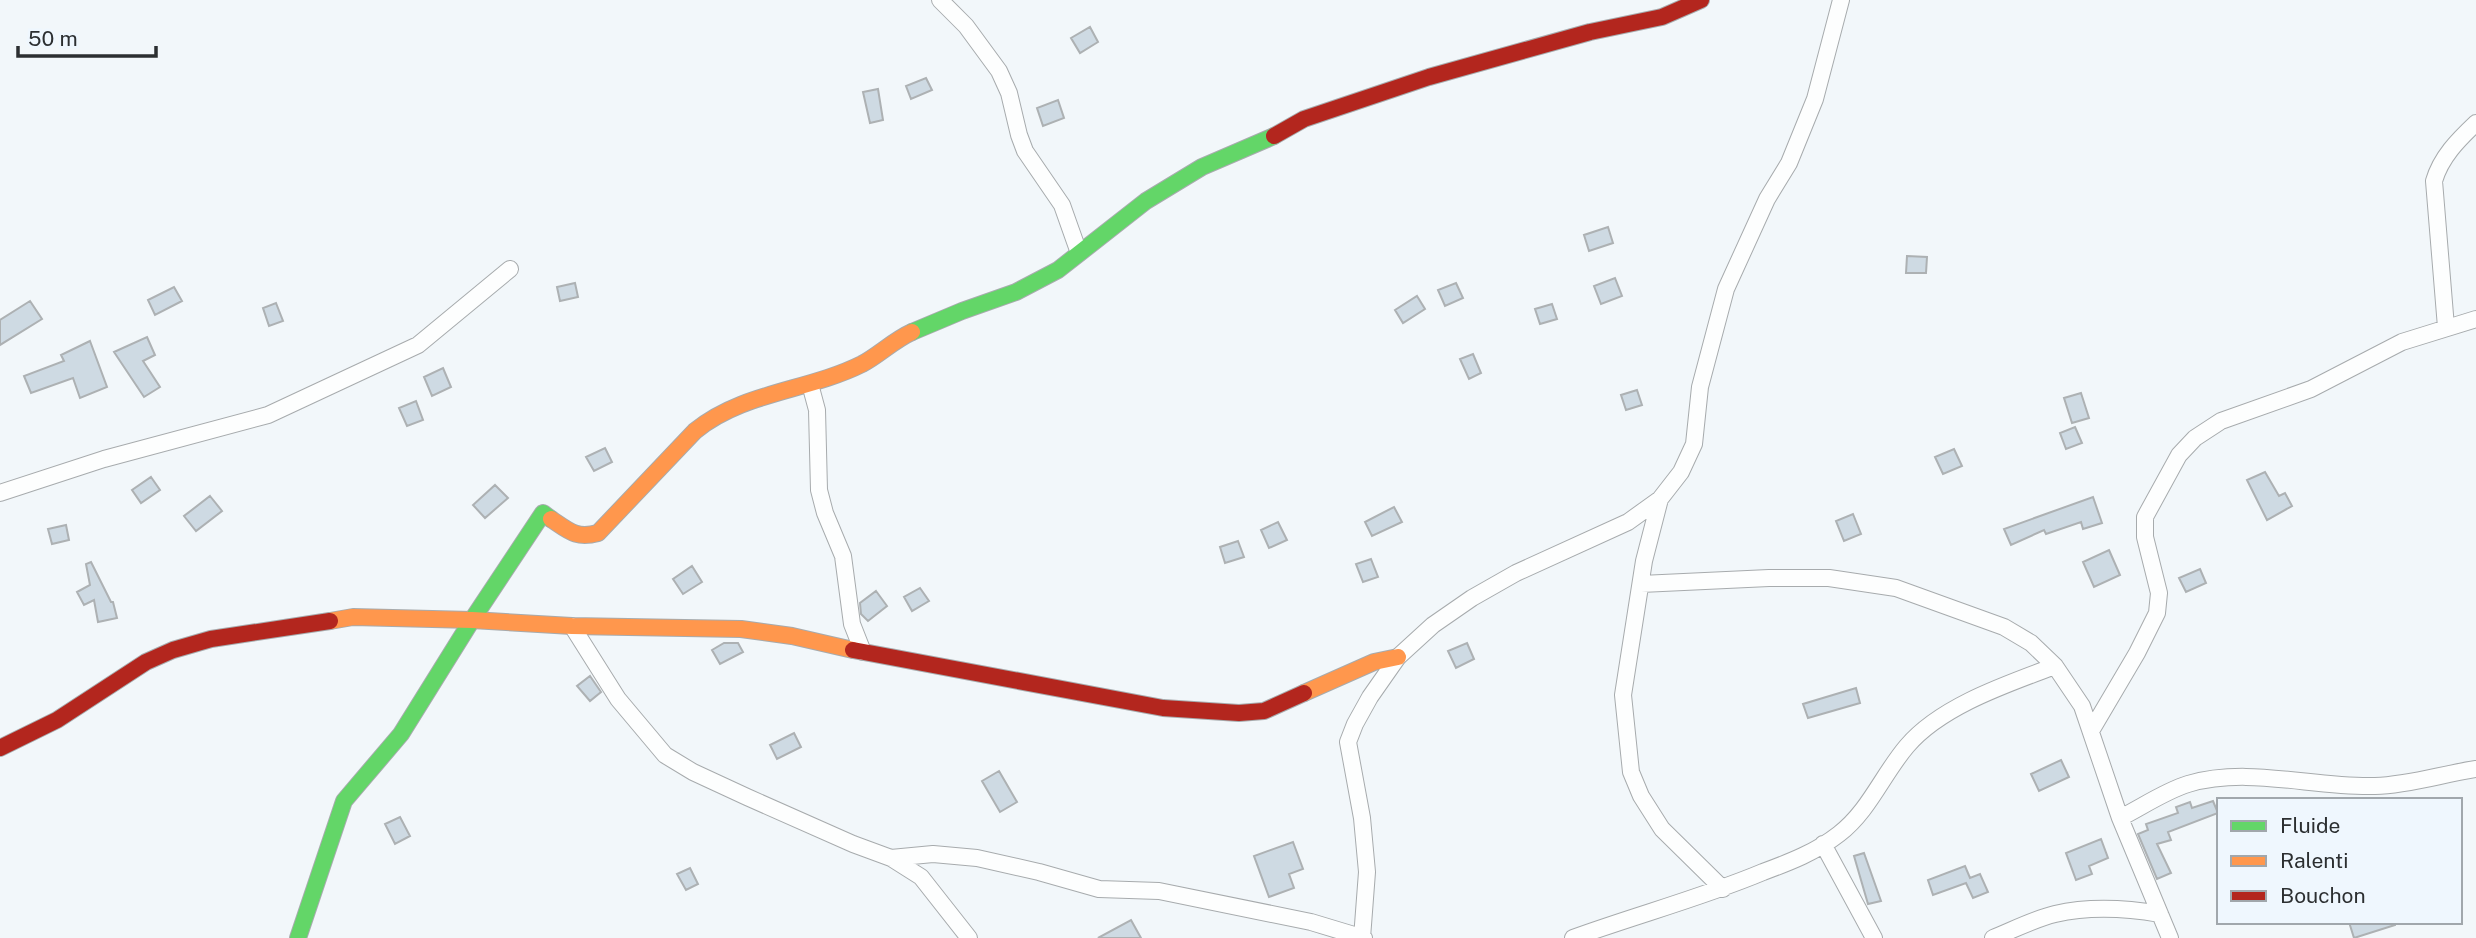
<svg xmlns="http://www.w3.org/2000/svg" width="2476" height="938" viewBox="0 0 2476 938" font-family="'Public Sans',sans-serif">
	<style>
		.building { fill: #cedae3; stroke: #adb1b3; stroke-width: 2 }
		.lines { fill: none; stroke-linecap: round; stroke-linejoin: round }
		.street-casing { stroke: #a7abad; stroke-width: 18 }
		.fast-casing { stroke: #a7abad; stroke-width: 18 }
		.slow-casing { stroke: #a7abad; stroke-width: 18 }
		.jam-casing { stroke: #a7abad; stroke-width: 18 }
		.street { stroke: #fdfefe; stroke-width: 16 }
		.fast { stroke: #63d668; stroke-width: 16 }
		.slow { stroke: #ff974d; stroke-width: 16 }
		.jam { stroke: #b3261e; stroke-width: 16 }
	</style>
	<rect width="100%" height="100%" fill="#f2f7fa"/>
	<path class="building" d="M1090 27 1098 42 1080 53 1071 38Z
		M926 78 932 90 911 99 906 86Z
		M878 89 883 120 870 123 863 92Z
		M1058 100 1064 118 1043 126 1037 108Z
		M1608 227 1613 243 1589 251 1584 235Z
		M1907 256 1927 257 1926 273H1906Z
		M1615 278 1622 296 1601 304 1594 286Z
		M575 283 578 297 560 301 557 287Z
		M1456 283 1463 298 1445 306 1438 290Z
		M174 287 182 301 155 315 148 300Z
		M1417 296 1425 309 1403 323 1395 310Z
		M30 301 42 319 0 345V320Z
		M276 303 283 321 269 326 263 308Z
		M1552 304 1557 319 1540 324 1535 309Z
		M147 337 155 355 143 361 160 387 144 397 114 352Z
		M90 341 107 387 80 398 73 378 31 393 24 376 64 361 61 355Z
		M1473 354 1481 373 1469 379 1460 359Z
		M443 368 451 387 432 396 424 377Z
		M1637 390 1642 405 1626 410 1621 395Z
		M2081 393 2089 418 2072 423 2064 398Z
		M416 401 423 420 407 426 399 408Z
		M2075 427 2082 443 2066 449 2060 433Z
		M605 448 612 462 594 471 586 457Z
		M1954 449 1962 466 1943 474 1935 457Z
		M2265 472 2279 496 2285 493 2292 506 2267 520 2247 480Z
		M151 477 160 490 141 503 132 490Z
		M495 485 508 498 485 518 473 505Z
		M210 496 222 511 196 531 184 516Z
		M2093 497 2102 523 2083 529 2081 522 2046 534 2044 530 2011 545 2004 529Z
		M1394 507 1402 522 1372 536 1365 522Z
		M1853 514 1861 534 1844 541 1836 521Z
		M1278 522 1287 540 1269 548 1261 530Z
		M66 525 69 540 52 544 48 529Z
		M1238 541 1244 557 1225 563 1220 547Z
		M2109 550 2120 575 2094 587 2083 562Z
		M1371 559 1378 577 1363 582 1356 564Z
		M91 562 111 602H113L117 618 98 622 94 600 84 605 77 592 90 585 86 564Z
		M692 566 702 582 683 594 673 579Z
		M2200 569 2206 583 2186 592 2179 578Z
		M920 588 929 601 912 611 904 597Z
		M876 591 887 606 868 621 861 614 860 603Z
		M724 643H738L743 652 720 664 712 650Z
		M1467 643 1474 659 1456 668 1448 651Z
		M590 676 601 692 590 701 577 686Z
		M1856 688 1860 703 1808 718 1803 704Z
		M794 733 801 747 777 759 770 745Z
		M2061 760 2069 777 2039 791 2031 774Z
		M999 771 1017 802 1000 812 982 781Z
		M2213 801 2218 813 2168 832 2171 840 2157 844 2171 873 2157 879 2138 834 2148 830 2146 824 2178 813 2176 807 2190 802 2192 808Z
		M400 817 410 836 395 844 385 824Z
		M2101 839 2108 858 2089 866 2092 874 2076 880 2066 853Z
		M1293 842 1303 869 1289 874 1294 888 1269 897 1254 856Z
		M1864 853 1881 901 1868 904 1854 856Z
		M1965 866 1970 878 1980 874 1988 892 1973 898 1966 883 1933 895 1928 880Z
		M690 868 698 884 686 890 677 874Z
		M1131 920 1141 938H1098Z
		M2349 922H2395V925L2354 938Z"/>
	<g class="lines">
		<defs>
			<path id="street" d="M940 0 966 26 999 71 1009 93 1019 135 1025 151 1062 205 1079 253
				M2446 327 2434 181C2441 157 2458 140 2476 123
				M810 384 817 410 819 490 825 513 843 556 852 624 863 652
				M0 493 104 459 268 415 418 345 510 269
				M1660 499 1644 561 1623 695 1631 772 1641 796 1662 829 1723 889
				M1641 584 1769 578H1829L1896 588 2004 627 2031 643 2055 666 2082 706 2120 818 2170 938
				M572 626 618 699 665 755 693 772 747 797 853 844 891 858 921 877 969 938
				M2091 731 2137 653 2157 613 2159 593 2145 537V517L2179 455 2195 438 2221 421 2311 389 2402 342 2476 319
				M2120 818C2142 807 2165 791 2188 784 2249 766 2313 788 2375 786 2410 785 2442 774 2476 769
				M1823 844 1874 938
				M891 858 933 854 977 858 1039 872 1099 889 1159 891 1311 922 1364 938
				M1362 938 1367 872 1362 818 1348 742 1355 724 1370 697 1398 657 1433 625 1472 598 1516 573 1628 522 1660 499 1681 472 1694 444 1700 387 1726 289 1767 199 1789 163 1815 99 1841 0
				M1573 938C1636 915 1701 898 1763 872 1790 862 1816 852 1839 834 1869 811 1883 774 1907 746 1941 706 2007 684 2055 666
				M1993 938C2013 930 2034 919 2055 914 2090 906 2125 908 2160 914"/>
			<path id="fast" d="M912 332 962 311 1016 292 1058 270 1146 201 1202 167 1274 136
				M298 938 344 801 401 734 472 620 543 513 551 519"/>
			<path id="slow" d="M551 519C569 531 576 539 598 533L695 431C742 392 808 391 862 364 879 355 894 340 912 332
				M330 621 353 617 472 620 572 626 741 629 792 636 853 650
				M1304 693 1374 662 1398 657"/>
			<path id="jam" d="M1274 136 1304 119 1429 77 1590 32 1662 17 1701 0
				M853 650 1163 708 1239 713 1264 711 1304 693
				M0 748 57 720 146 662 173 650 211 639 330 621"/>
		</defs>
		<use href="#street" class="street-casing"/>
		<use href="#fast" class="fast-casing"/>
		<use href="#slow" class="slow-casing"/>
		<use href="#jam" class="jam-casing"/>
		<use href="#street" class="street"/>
		<use href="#fast" class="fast"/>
		<use href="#slow" class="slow"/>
		<use href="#jam" class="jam"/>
	</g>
	<rect x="2217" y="798" width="245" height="126" fill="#eff7fe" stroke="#a1a7ac" stroke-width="2"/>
	<rect x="2231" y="821" width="35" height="10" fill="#63d668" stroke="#a1a7ac" stroke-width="2"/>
	<text x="2280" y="833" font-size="21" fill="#2c2f31">Fluide</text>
	<rect x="2231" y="856" width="35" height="10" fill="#ff974d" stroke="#a1a7ac" stroke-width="2"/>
	<text x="2280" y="868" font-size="21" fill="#2c2f31">Ralenti</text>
	<rect x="2231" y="891" width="35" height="10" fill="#b3261e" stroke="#a1a7ac" stroke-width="2"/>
	<text x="2280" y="903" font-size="21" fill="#2c2f31">Bouchon</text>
	<path d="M18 46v10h138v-10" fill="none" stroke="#2c2f31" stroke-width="3.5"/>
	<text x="28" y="46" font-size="21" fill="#2c2f31" stroke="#eff7fe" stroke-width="5" paint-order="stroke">50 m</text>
</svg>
